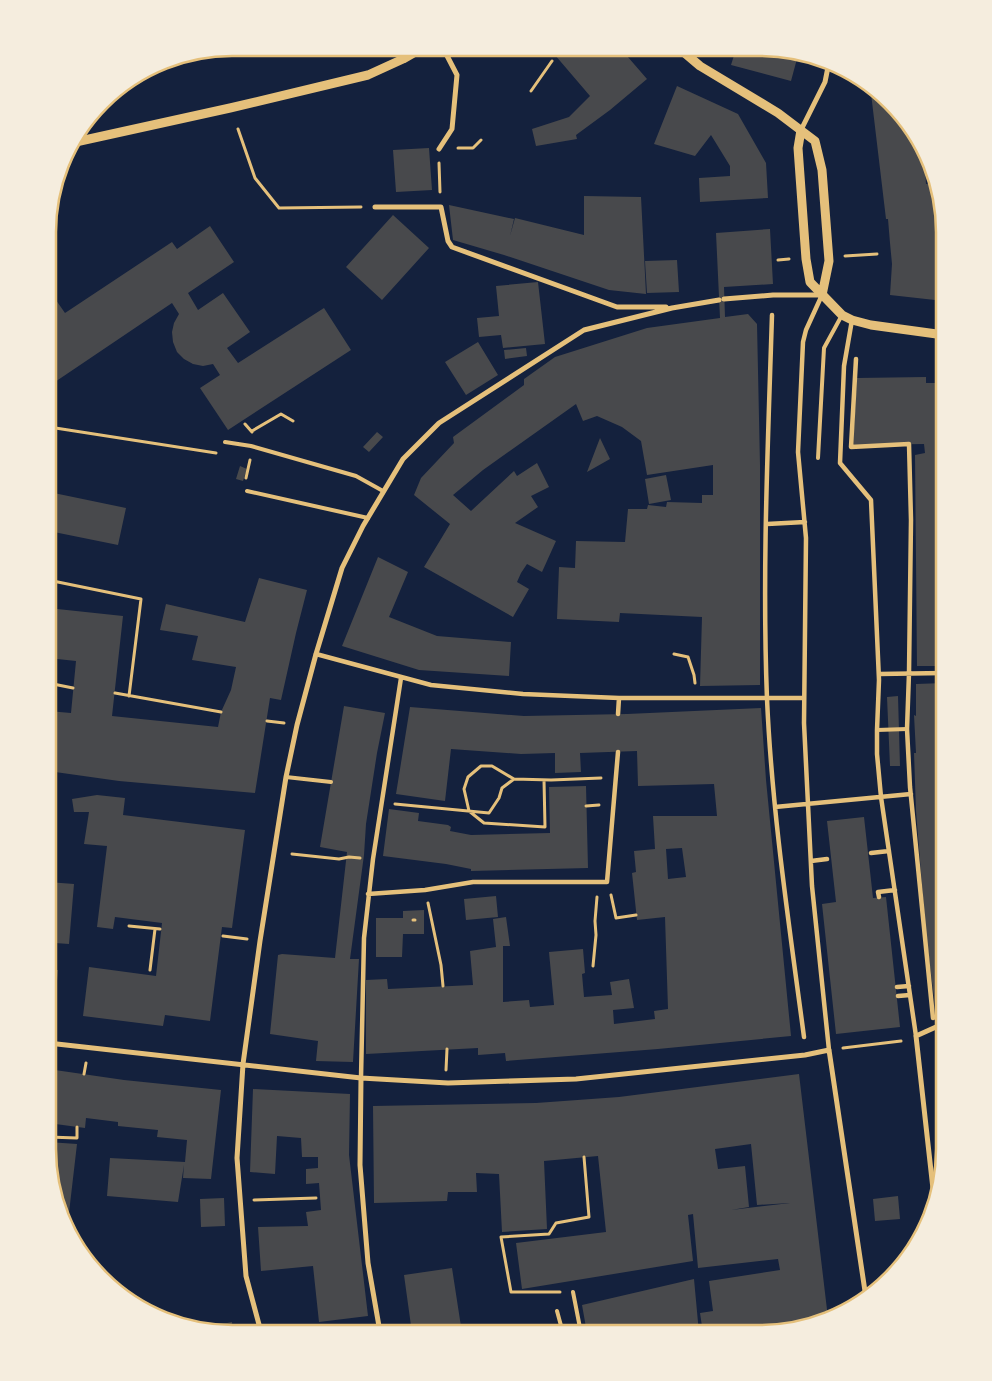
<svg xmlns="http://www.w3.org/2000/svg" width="992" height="1381" viewBox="0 0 992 1381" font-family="'Varela Round',sans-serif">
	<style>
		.building { fill: #48494c; fill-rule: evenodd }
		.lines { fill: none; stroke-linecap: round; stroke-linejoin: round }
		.path { stroke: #e5c07b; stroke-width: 3 }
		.service { stroke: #e5c07b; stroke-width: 4 }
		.pedestrian { stroke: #e5c07b; stroke-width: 4.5 }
		.minor { stroke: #e5c07b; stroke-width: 5 }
		.tertiary { stroke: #e5c07b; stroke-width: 9 }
		.rim { fill: none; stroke: #e5c07b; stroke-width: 2.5 }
	</style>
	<rect width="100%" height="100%" fill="#14213d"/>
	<path class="building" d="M549 48 621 49 647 79 610 110 576 135 577 139 536 146 532 129 569 117 590 96Z
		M736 49H784L798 55 791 81 731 65Z
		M217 50 218 51 163 63 173 57Z
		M870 85 924 149 926 184 933 183 944 232V237H940V239L944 238V301L890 295 892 264 890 243 888 219H886Z
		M677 86 738 114 766 163 768 198 700 202 699 178 730 176V166L711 135 695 156 654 144Z
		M429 148 432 190 396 192 393 150Z
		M584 196 641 197 646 294 609 290 504 255 453 240 449 205 514 219 510 236 515 218 584 235Z
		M393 215 429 248 382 300 346 267Z
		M210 226 234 262 188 293 198 310 223 293 250 332 227 348 238 363 324 308 351 350 228 430 200 388 220 375 213 364 203 366 193 364 184 359 177 352 173 342 172 332 174 323 179 314 172 303 49 386V290L65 313 172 242 177 249Z
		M770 229 773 284 724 287 725 317 748 314 757 324 760 465V685L700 686 702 617 620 613 619 622 557 619 559 567 575 568 576 541 625 542 628 509H647L648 505 666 507 667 502 702 503V495H713V465L647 475 641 441 622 427 597 416 583 421 576 404 483 470 453 495 471 511 514 471 517 476 537 463 549 487 531 496 538 507 515 523 556 541 542 572 527 564 521 573 517 582 529 589 513 617 424 567 450 524 414 495 421 478 454 443 453 437 524 385V379L555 357 647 328 720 318 716 233Z
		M677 260 679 292 647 293 645 261Z
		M538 282 545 344 503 348 501 335 479 337 477 318 499 316 496 286Z
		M478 342 498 375 466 395 445 362Z
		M526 348 527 356 505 359 504 350Z
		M926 377V383H944V666H917L915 455 925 453 924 444 853 445 857 378Z
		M377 432 383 437 369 452 363 447Z
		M600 438 610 459 587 472Z
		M240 466 247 469 243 481 236 479Z
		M666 475 671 500 649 504 645 479Z
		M49 492 126 508 118 545 49 531Z
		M378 557 408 572 389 617 437 636 511 642 509 676 419 670 342 646Z
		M259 578 307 590 296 633 281 700 270 698 255 793 119 781 48 771V711L71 713 76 661 48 658V608L123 616 112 716 218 727 221 712 231 690 236 667 192 660 198 636 160 630 166 604 245 622Z
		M944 683V1004L935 1005 926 935 916 811 914 753H916L914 715 916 716V684Z
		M898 696 900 766H890L887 697Z
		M344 706 385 713 377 753 366 824 364 855 350 959H359L353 1062 316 1061 318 1041 270 1034 278 955 282 954 335 958 347 852 320 847Z
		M410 707 524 716 627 714 761 708 766 780 791 1036 658 1049 506 1061 505 1053 478 1055V1048L366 1054V980L387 979 388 989 473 985 470 951 496 947 493 919 506 917 510 946H503V1002L529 1000 530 1007 554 1005 549 952 583 949 585 973 582 974 584 997 612 995 610 982 629 979 634 1008 613 1010 614 1024 655 1019 654 1011 668 1009 665 917 637 920 632 873 636 872 634 851 655 849 653 816H717L714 784 638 786 637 751 580 753 581 772 555 773V753L521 754 451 749 445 801 396 794ZM682 848 686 877 668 879 666 849Z
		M586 786 588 868 471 871V869L446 864 383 856 389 809 419 813 418 821 448 825 451 827 450 831 471 835 550 833 549 787Z
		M97 795 125 798 123 815 245 830 232 928 222 927 210 1021 165 1015 163 1026 83 1016 89 967 156 976 162 923 115 917 113 929 97 927 107 846 84 844 89 812H74L72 799Z
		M864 817 873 898 886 897 900 1027 836 1034 822 904 836 902 827 821Z
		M48 840 53 841 51 865 48 864Z
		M48 882 74 884 69 944 55 943 53 970H58L55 1003 48 1002Z
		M496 896 498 917 466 920 464 899Z
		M424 910V934H403L402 957H376V918H403V911Z
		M48 1069 124 1080 221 1090 211 1179 183 1178 184 1165 178 1202 107 1196 110 1158 185 1162 187 1140 157 1137 158 1130 118 1126V1122L86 1118 85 1128 48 1123Z
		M799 1074 828 1318 760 1333H703L700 1313 713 1311 709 1281 780 1270 778 1259 698 1268 693 1214 688 1215 693 1261 522 1289 516 1243 606 1232 598 1156 544 1161 547 1229 502 1232 499 1174 476 1173 477 1192H448L447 1201 374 1203 373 1106 536 1103 619 1097ZM751 1144 757 1205 790 1203 731 1210 749 1207 745 1166 718 1169 715 1149Z
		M253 1089 350 1094 349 1155 368 1316 319 1322 313 1266 261 1271 258 1227 308 1226 306 1212 321 1210 319 1183 306 1184V1169L318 1168V1157H302L301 1138 277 1136 275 1174 250 1172Z
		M48 1142 77 1144 67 1230 48 1149Z
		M898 1196 900 1219 875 1221 873 1199Z
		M224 1198 225 1226 201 1227 200 1199Z
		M452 1268 462 1333H412L404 1275Z
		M694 1279 699 1333H587L582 1305Z
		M232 1322 233 1332H208L197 1329Z"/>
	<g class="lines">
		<path class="path" d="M531 91 552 61
			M238 129 255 178 279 208 361 207
			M458 148H473L481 140
			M439 163 440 192
			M845 256 877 254
			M778 260 789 259
			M245 424 252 432
			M49 427 216 453
			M252 431 281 414 293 421
			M246 478 250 460
			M48 580 141 599 129 696
			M674 654 688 657 694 675 695 683
			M48 683 73 688
			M115 693 221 712
			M267 721 284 723
			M514 779 492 766H481L468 777 464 789 469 811 484 823 545 827 544 780
			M395 804 489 813 499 798 502 788 514 779 551 780 601 778
			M586 806 599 805
			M292 854 339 859 349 857 360 858
			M611 895 616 918 636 915
			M428 903 441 965 443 986
			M413 920H415
			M129 926 160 929
			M223 936 247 939
			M593 966 596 935 595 921 597 897
			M150 970 155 929
			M843 1048 901 1041
			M446 1070 447 1049
			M84 1074 86 1063
			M48 1137 77 1138V1127
			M254 1200 316 1198
			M560 1292H511L501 1237 549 1234 556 1223 589 1217 584 1157"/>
		<path class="service" d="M225 442 251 446 356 476 383 491
			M818 458 824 348 842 315
			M247 491 368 518
			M877 730 907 729
			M286 777 331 782
			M573 1292 581 1333
			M557 1311 563 1333"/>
		<path class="pedestrian" d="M822 295 806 330 803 342 798 452 806 538 804 723 812 886 829 1050
			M772 315C768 443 762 571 767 699 772 812 789 924 804 1037
			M852 320 844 366 840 463 871 500 879 680 877 730V754L881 797 916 1036
			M856 359 851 447 909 444 911 520 909 673 907 729 910 787 933 1018
			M767 524 805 522
			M316 654 431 685 523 694 619 698H804
			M879 674 944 673
			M618 714 619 698
			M775 807 911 794
			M871 853 889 851
			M811 861 827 859
			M368 894 425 890 473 882H607L618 752
			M879 897 878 892 895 890
			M897 987 909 986
			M898 996 910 995
			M361 1078 364 938 373 859 401 678"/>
		<path class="minor" d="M801 130 825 82 828 67
			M439 149 452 129 457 75 443 48
			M375 207H441L448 241 452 247 617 307H666
			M724 299 773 295H822
			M48 1043 361 1078 448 1083 576 1079 805 1055 829 1050 866 1298
			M361 1078 360 1165 368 1263 380 1332
			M935 1207 916 1036 936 1027 944 1026
			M261 1332 246 1276 237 1158 243 1064 260 941 286 777 297 725 316 654 342 568 363 526 403 459 439 423 584 330 672 308 719 300"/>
		<path class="tertiary" d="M680 49 700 66 778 113 815 141 822 170 829 261 822 295
			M801 130 798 148 806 259 810 282 842 315 852 320 871 325 944 335
			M71 143 230 108 368 75 403 59 422 48"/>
	</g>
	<path d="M0 0H992V1381H0ZM232 56H760A176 176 0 0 1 936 232V1149A176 176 0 0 1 760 1325H232A176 176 0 0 1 56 1149V232A176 176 0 0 1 232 56Z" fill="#f5edde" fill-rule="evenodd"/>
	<path class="rim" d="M232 56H760A176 176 0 0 1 936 232V1149A176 176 0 0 1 760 1325H232A176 176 0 0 1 56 1149V232A176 176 0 0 1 232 56Z"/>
</svg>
